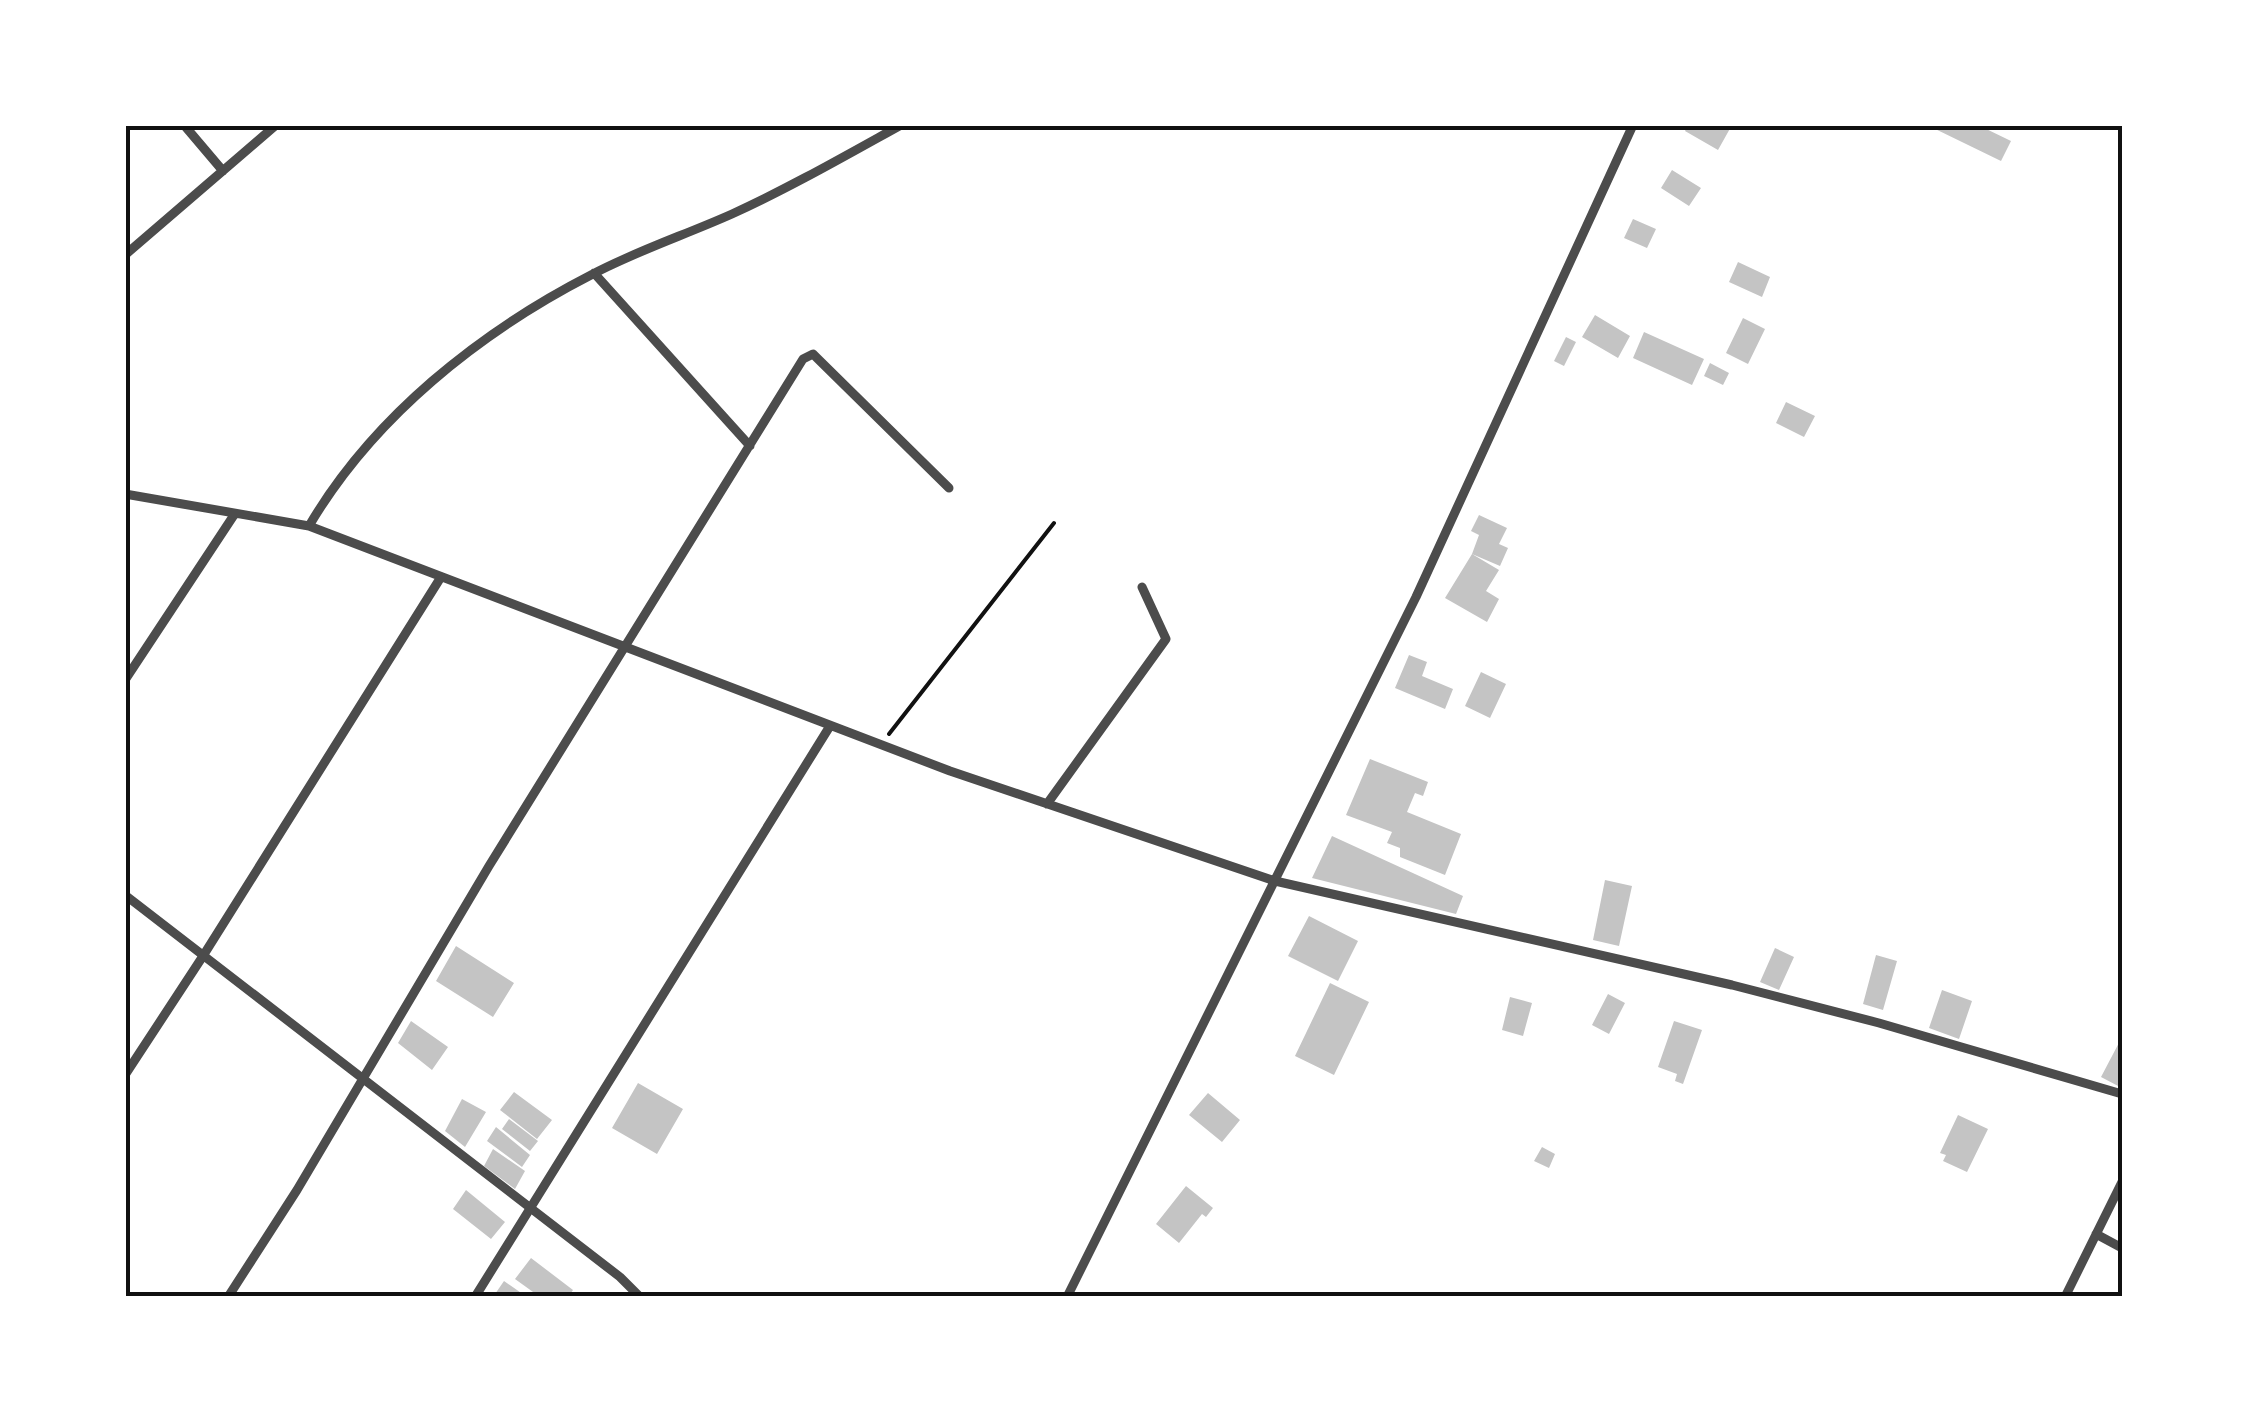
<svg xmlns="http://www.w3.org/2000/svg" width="2247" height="1422" viewBox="0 0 2247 1422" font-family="'Open Sans',sans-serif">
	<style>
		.building { fill: #c4c4c4 }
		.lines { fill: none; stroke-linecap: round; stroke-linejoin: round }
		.path { stroke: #111; stroke-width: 4 }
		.minor { stroke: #4c4c4c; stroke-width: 9 }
		.neatline { fill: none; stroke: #111; stroke-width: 4 }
	</style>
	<rect width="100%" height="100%" fill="#fff"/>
	<path class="building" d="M1688 125H1732L1718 150 1685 131Z
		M1927 125H1978L2011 141 2001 161Z
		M1672 170 1701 188 1689 206 1661 188Z
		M1633 219 1656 229 1647 248 1624 238Z
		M1738 262 1770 277 1762 297 1729 282Z
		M1595 315 1630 336 1618 358 1582 337Z
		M1743 318 1765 329 1748 364 1726 353Z
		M1644 332 1704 359 1692 385 1633 358Z
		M1566 337 1576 342 1564 366 1554 361Z
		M1710 363 1729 373 1723 385 1704 376Z
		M1786 402 1815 416 1804 437 1776 423Z
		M1479 515 1507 528 1499 544 1508 548 1500 566 1472 554 1499 570 1486 591 1499 599 1487 622 1445 598 1472 554 1479 535 1471 531Z
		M1409 655 1427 662 1422 676 1453 689 1445 709 1395 688Z
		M1481 672 1506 684 1490 718 1465 706Z
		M1370 759 1428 782 1423 796 1415 793 1407 812 1461 834 1445 875 1400 857V848L1387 843 1392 832 1346 815Z
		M1332 836 1463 896 1456 914 1312 878Z
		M1605 880 1632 886 1619 946 1593 940Z
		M1309 916 1358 941 1338 981 1288 956Z
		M456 946 514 983 493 1017 436 981Z
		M1775 948 1794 957 1779 990 1760 982Z
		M1876 955 1897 961 1883 1010 1863 1004Z
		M1330 983 1369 1002 1334 1075 1295 1056Z
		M1942 990 1972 1001 1959 1039 1929 1028Z
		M1608 994 1625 1003 1609 1034 1592 1025Z
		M1510 997 1532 1003 1523 1036 1502 1030Z
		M411 1021 448 1047 432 1070 398 1043Z
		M1674 1021 1702 1030 1683 1084 1675 1081 1677 1074 1658 1067Z
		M2122 1037V1088L2101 1077Z
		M638 1083 683 1109 657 1154 612 1128Z
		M514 1092 552 1120 537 1139 500 1110Z
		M1208 1093 1240 1120 1222 1142 1189 1115Z
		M462 1099 486 1112 465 1147 445 1131Z
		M1958 1115 1988 1129 1967 1172 1943 1161 1946 1155 1940 1153Z
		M509 1119 538 1141 530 1151 502 1129Z
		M496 1127 530 1155 522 1167 487 1141Z
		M1542 1147 1555 1154 1549 1168 1534 1161Z
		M493 1149 525 1171 515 1189 484 1166Z
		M1186 1186 1213 1208 1206 1217 1202 1214 1179 1243 1156 1224Z
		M466 1190 505 1222 491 1239 453 1209Z
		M531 1258 573 1290 568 1297H540L515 1279Z
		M504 1281 527 1297H493Z"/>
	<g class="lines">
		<path class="path" d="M889 734 1054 523"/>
		<path class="minor" d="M184 125 223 171
			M125 255 276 125
			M594 273 750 446
			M125 494 309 526 950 771 1275 881 1732 985 1879 1023 2122 1094
			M309 526C373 417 480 332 591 275 636 251 685 235 732 214 789 188 845 156 901 125
			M125 680 234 515
			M1047 804 1166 639 1142 587
			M125 895 620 1277 640 1297
			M125 1075 203 956 441 577
			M2096 1234 2122 1248
			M228 1297 297 1190 489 866 803 359 813 354 817 358 949 488
			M475 1297 830 726
			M1067 1297 1416 597 1633 125
			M2065 1297 2122 1182"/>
	</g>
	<rect width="2247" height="1422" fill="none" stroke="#ffffff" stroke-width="255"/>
	<rect x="128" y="128" width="1992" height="1166" class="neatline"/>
</svg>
